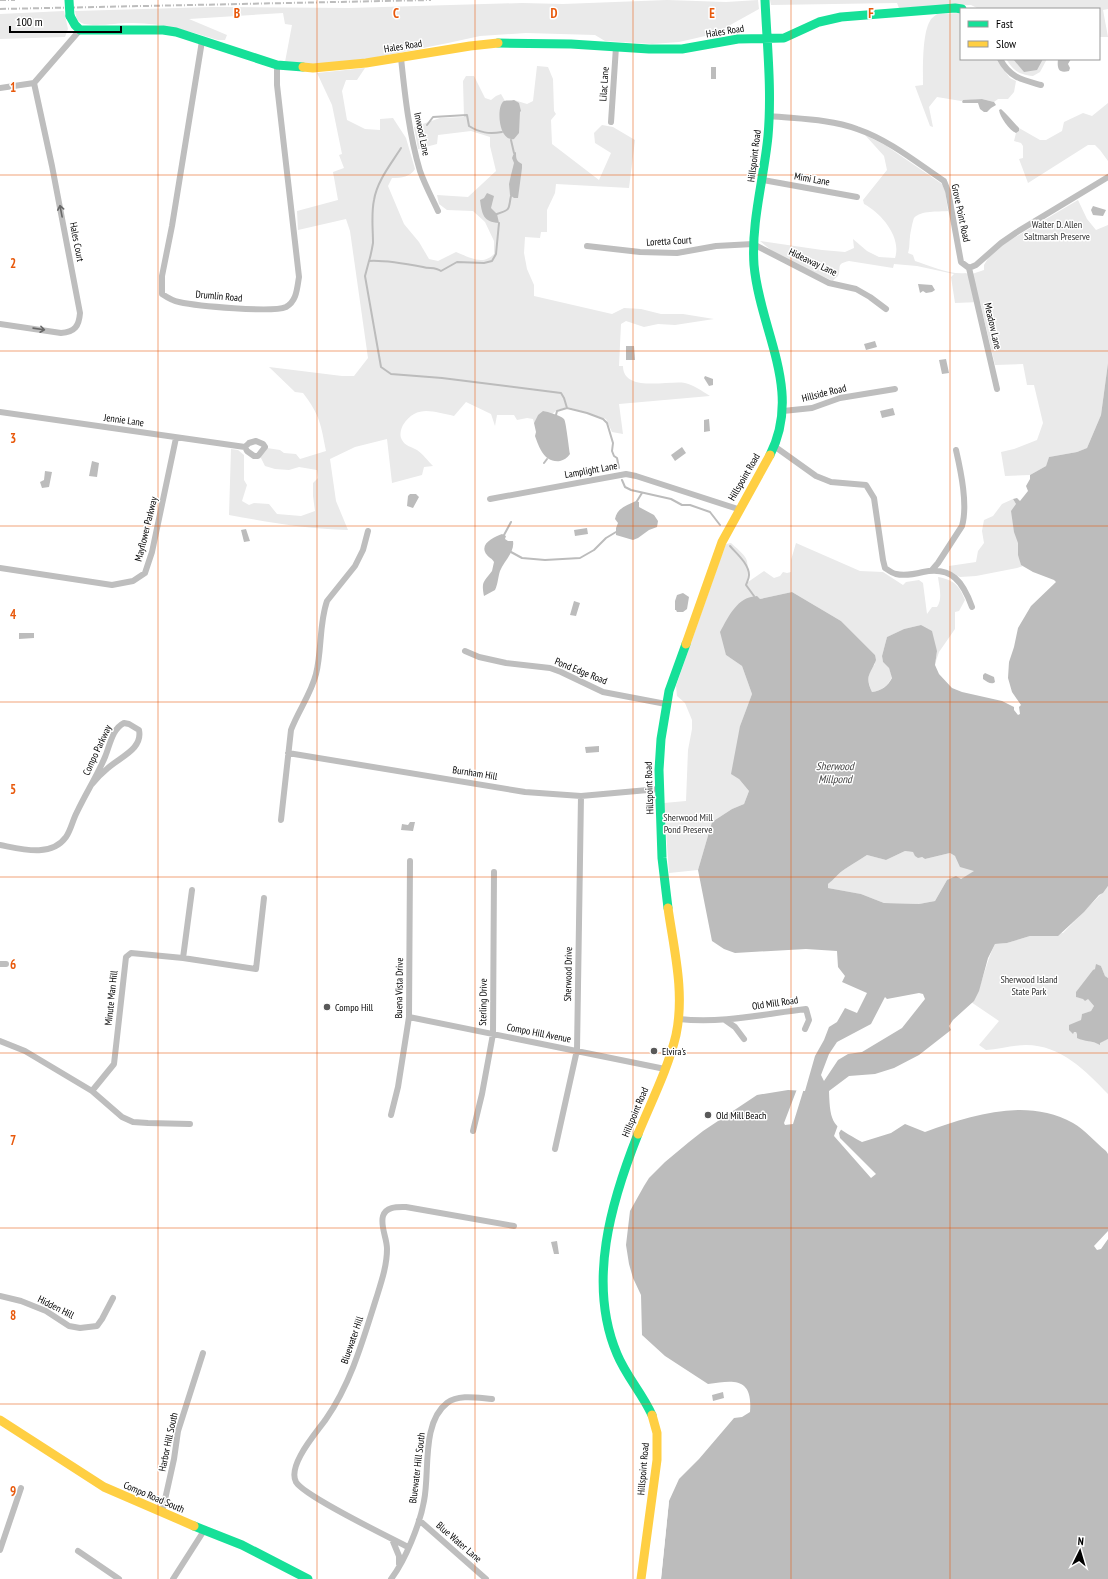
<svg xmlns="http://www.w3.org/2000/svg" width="1108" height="1579" viewBox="0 0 1108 1579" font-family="'PT Sans Narrow',sans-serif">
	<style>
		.green { fill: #eaeaea }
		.water { fill: #bcbcbc; fill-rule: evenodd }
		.pier { fill: #fff }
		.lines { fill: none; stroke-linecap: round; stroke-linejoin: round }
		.stream { stroke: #bcbcbc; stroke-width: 2 }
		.street { stroke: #bebebe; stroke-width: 6 }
		.fast { stroke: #16e098; stroke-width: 9 }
		.slow { stroke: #ffcf43; stroke-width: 9 }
		.rail { stroke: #bdbdbd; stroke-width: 2; stroke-dasharray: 6 2 1 2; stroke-linecap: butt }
		.fast-bridge { stroke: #16e098; stroke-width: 9 }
		.oneway { stroke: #686868 }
		.grid { fill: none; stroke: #e8590c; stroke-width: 1; stroke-opacity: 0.55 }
		.poi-dot { fill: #595959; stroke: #fff; stroke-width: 1.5 }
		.labels { text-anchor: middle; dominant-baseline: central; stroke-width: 3; stroke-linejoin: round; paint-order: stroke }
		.street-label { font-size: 10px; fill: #000; stroke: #fff }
		.park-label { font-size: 10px; fill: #2f2f2f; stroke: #fff }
		.poi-label { font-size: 10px; fill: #000; stroke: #fff; text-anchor: start }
		.water-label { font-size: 11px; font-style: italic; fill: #404040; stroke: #fff }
		.grid-label { font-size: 13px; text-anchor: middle; font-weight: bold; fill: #e8590c; stroke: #fff; stroke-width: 3; stroke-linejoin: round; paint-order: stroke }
	</style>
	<rect width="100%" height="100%" fill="#fff"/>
	<path class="green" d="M667 0 726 2 758 0 759 9 714 34 679 42 652 44 605 41 595 35 526 33 480 36 448 43 363 60 317 65 285 62 292 25 285 24 283 13 189 19 227 35 225 40H218C189 31 160 22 128 23 118 23 88 28 80 22 76 20 76 15 75 11L212 7 349 8 522 3 563 4Z
		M770 0H1108V9L1103 10 1108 37H1099V9H979L971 5 899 8 897 3 771 5Z
		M64 11 68 29 65 37 0 39V14Z
		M961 13V59H996L1010 78 1016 81 1014 92 1008 99H998L994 102 982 99 961 101 937 97 929 107 933 127 930 126 915 86 923 85C923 69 922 34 930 21 931 18 935 16 937 14Z
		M1006 59H1047L1040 72 1033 76C1018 74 1014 71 1006 59Z
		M537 66 548 67 553 79 554 111 556 114 551 120 552 144 599 180 611 153 595 143 594 133 602 125 613 127 635 140 629 188 556 184 555 193 547 210V232H541L540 238 525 237 524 253 527 269 534 285V296L612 314 624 308 641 309 661 314H683L714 319 675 325 658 324 644 327 626 321 621 324 619 366H623C623 393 669 380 685 383 694 385 702 391 710 396L619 404 623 434 612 432 606 419 568 407 557 410 551 415 547 412 538 415 534 423 533 419 527 418 517 420 514 415H497L495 426 491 414 466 402 454 416C433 412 417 404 403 425 401 429 399 435 402 440 405 446 412 447 417 450 423 454 428 461 433 466L424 467 422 475 392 483 387 439 355 447 330 459 336 501 348 530C307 529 268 522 229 515L231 449 238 450 244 455V480L247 485 242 501 249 505 254 503 269 504 277 514 301 516 315 511 313 496V483L318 478 317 470 299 467 289 470 275 469 265 466 260 456 267 448 280 450 284 453 296 454 300 459 326 451C321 425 320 415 303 393L295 392 269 367 342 376H354L368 358 350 231 346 219 298 230 297 211 338 200 333 172 344 168 339 155 342 154 332 105 317 73 365 68 357 80H346L342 91 347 120 365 129 380 130V119L393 118 406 138 415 169C410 177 402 178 392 178L388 186 404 224 419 242 429 259 438 261 456 252C469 257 483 266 494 254V241L485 222 473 211 447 210 439 204 437 195 468 197 496 171 490 146V137L471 131 438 135 437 144 418 149 414 127 440 118 464 117 463 81 466 76H474L485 98 491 100 496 96 501 94 505 101 514 100 527 104 533 101Z
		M1108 103V161L1100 150 1095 145H1088L1028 183 1019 159 1023 158V146L1021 143 1014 141 1016 133 1019 131V128L1040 140H1046L1062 131 1064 122 1083 113 1092 116Z
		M865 135 885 145 942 184 945 190 948 211C938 212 921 210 914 218 913 220 910 234 910 237 909 243 910 247 908 253L913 255 915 261C930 266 950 275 966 273L969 275 984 270V265L990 255 1002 245 1078 200 1087 219 1096 230 1108 225V363L1101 415 1087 448 1077 452 1049 457 1046 466 1030 475 1005 476 1001 452 1014 449 1037 440 1043 423 1034 385H1027L1023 364 995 365 980 302 955 303 951 277 954 274 917 266 894 264 893 268 849 261C835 264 842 267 838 276 836 278 834 279 833 281L777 255 760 241 822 250 845 252 854 248 853 239 867 251 879 257 895 258C902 237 881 213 864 204L863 200 887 170 884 156Z
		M1013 499 1016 504 1018 543 1021 565 1023 566 1017 568 976 576 960 577 949 571V566L976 562 978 551 984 543 982 531 984 520 993 516 1002 504Z
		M731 543C751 561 747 557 748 582L764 571 774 578 780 576 783 572 787 573 791 572V560L796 543 860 571 883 572 903 585 906 582 919 580 923 583 927 614 932 607H937C943 599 939 586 938 577 954 580 959 585 965 600L959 611 955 612V629L939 652 935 664 937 651 921 625 904 629 887 637 882 656 883 662 889 668 892 677C888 686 881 691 872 692 867 682 867 672 875 664V655L841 621 792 592 760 599 726 655 742 666 752 694 740 726 739 779 749 791 744 804 732 809 712 822 698 870 669 873 664 803 686 801 688 750 692 729V720L685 703 677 696 676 686 720 560 726 544Z
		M905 851 913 852 925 859 950 853 955 856 975 871 961 879 947 880 935 901 919 904 884 903 861 894 828 888V884C834 880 838 873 845 869 852 864 860 860 867 855L886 860Z
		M1108 886V978L1105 976 1101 966 1095 969 1076 997 1088 999 1094 1006 1091 1011 1082 1014 1081 1020 1074 1032H1076C1084 1042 1096 1045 1108 1039V1094C1086 1071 1061 1045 1026 1045 1013 1045 999 1049 986 1050L979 1045 999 1021 971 1002 974 1000C983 982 986 962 995 944L1007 943 1030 936H1043L1063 933 1100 895 1103 893Z"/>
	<path class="water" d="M1013 59H1043L1037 70 1024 72Z
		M1058 59H1071L1068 64 1070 68 1069 71C1058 74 1057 68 1058 59Z
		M711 67H716V79H711Z
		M982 99 994 102 996 105 991 108 987 112H984L980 109 978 103H963L962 102 963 100Z
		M514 100 519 103 521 111 520 112 519 133 514 139C498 142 496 105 504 101 507 100 511 101 514 100Z
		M1001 109C1008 115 1013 122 1019 128V131L1016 133C1009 130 1000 117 999 110Z
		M516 152C516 158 516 161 522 164V168L518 198H514L510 195 509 184 511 175 514 163 512 158 514 153Z
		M487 193 494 196 491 208 497 214 499 223C483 222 482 214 480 200L484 198Z
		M1093 206 1106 210 1103 216 1093 215 1091 210Z
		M918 284 932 285 935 290 932 292 926 293 923 291 920 293Z
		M875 341 877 347 866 350 864 344Z
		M626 346H634L635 360H626Z
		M946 359 949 373 942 374 939 360Z
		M1108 363V886L1103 893 1099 895 1084 912 1058 936H1030L1007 943 995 944 988 958 979 991 974 1001 953 1020 949 1026 951 1030 919 1055 894 1068 875 1074 849 1076 829 1091C830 1125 833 1126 862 1142L891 1133 905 1124 925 1132C971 1115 1027 1097 1073 1123 1085 1130 1095 1142 1106 1151L1108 1154V1579H661L669 1501 679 1479 699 1459 734 1418 742 1417 750 1412C753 1377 734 1380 708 1384L665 1356 642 1335 641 1295 633 1278 629 1264 626 1245 630 1211 644 1186 649 1178 665 1162 689 1142 703 1131 757 1095 788 1090 805 1091 815 1056 824 1040 829 1027 837 1022 845 1008 857 1013 867 993 842 982 845 976 838 967 837 951 806 949 735 953 724 949 712 941 698 870 712 822 732 809 744 804 749 791 739 779 731 774 740 726 752 694 742 666 726 655 720 632C729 616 737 597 757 596L760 599 792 592 841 621 875 655 876 660C871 674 864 675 872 692 881 691 888 686 892 678L889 668 883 662 882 656 887 637 904 629 921 625 932 631 937 651 935 665 939 674 952 688 962 692 1002 701 1014 707V710L1018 715 1020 714 1019 707 1021 705 1012 692 1008 678 1009 662 1014 647 1018 628 1031 606 1056 582 1054 580 1033 572 1021 565 1018 555V543L1014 532 1011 511 1016 504 1013 499 1017 498 1020 501 1028 491 1026 486 1030 479V475L1046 466 1049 457 1077 452 1087 448 1101 415ZM905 851 913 852 915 856 918 858 922 857 925 859 950 853 955 856 960 867 974 871 961 879 956 876 947 880 935 901 919 904 884 903 861 894 828 888V884C834 880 838 873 845 869 852 864 860 860 867 855L886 860ZM919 993 923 994 925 999 902 1028 862 1052 848 1054 838 1060 824 1081 821 1075 829 1054 837 1042 871 1024 885 997 887 999Z
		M705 376 713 379V385L709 386 704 378Z
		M893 408 895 415 882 418 880 411Z
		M543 411C548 412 560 415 564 419 566 421 569 449 570 454 567 458 564 460 560 461 544 463 539 447 535 436L536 432 534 423 538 415Z
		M709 419 710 431 704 432V420Z
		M682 447 686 453 675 461 671 455Z
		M92 461 99 463 97 477 89 476Z
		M45 471 52 472 49 487 42 488 40 482 44 480Z
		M410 494H416L419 497 413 508 407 506 408 496Z
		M636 501 639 502V507L654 515 658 521 657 527 649 530 638 538 633 540 616 535V528L618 523 615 519C617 508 627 505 636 501Z
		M587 528 588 534 575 536 574 530Z
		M246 529 250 541 244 542 241 530Z
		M502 534 506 536 505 539 508 541H513C515 552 504 561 500 571 498 577 498 584 495 590L484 596C481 581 484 582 492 571L494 562C492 558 489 558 487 555 478 544 494 537 502 534Z
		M683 593 689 597 687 609 683 612H677L676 610H675V601L677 595Z
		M574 601 580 603 576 616 570 615Z
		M19 633H34V638L19 639Z
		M985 673 994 677 995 682C992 685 987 682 983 679V675Z
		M599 746V752L586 753 585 747Z
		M410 822H415L413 831 401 830 402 824 408 825Z
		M1096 964 1101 966 1105 976 1108 978V1039L1100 1043V1045C1092 1040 1085 1042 1077 1038V1034L1076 1032H1074L1073 1034 1069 1030V1025L1081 1020 1082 1014 1091 1011 1094 1006 1088 999 1085 1001 1083 999 1076 997V992L1093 970 1095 969Z
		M557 1241 559 1254H554L551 1242Z
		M723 1392 724 1398 713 1401 712 1395Z"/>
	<path class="pier" d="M806 1082 793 1124 785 1125 784 1123 797 1089H803Z
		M838 1125 842 1128 839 1133 840 1138 876 1174 871 1178 834 1136Z
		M1108 1231V1239L1101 1249 1097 1250 1094 1246Z
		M669 1501 661 1579H659L667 1504Z"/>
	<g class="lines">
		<path class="stream" d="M427 125 433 117 467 115 469 126C480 133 489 134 502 132
			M511 140 514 153
			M497 214C512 209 508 209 511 196
			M499 223 496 254 492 261 484 263 457 262 441 271C435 267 430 269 423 267 407 264 385 260 369 261L365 276 381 367 391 374 442 378 561 393 564 398 567 408 587 413 603 419 607 423 613 443 612 451 614 456 617 458 619 468
			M369 261C371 255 372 249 373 243 373 229 371 214 374 200 377 181 391 164 401 148
			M556 415 557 411 567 408
			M544 463 547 459
			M622 480 625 487 631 490 671 499 682 505H690L710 512 720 525
			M637 501 642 493
			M504 535 511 522
			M730 546C737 554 749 564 749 575 749 579 747 582 746 585L754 596
			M511 552 522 558 545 560 580 558 594 550 606 538 616 532"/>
		<path class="street" d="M202 41 172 226 162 276V294C168 298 173 301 179 302 197 306 272 313 286 307 297 301 297 288 299 277L277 85V65
			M401 58C405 96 409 134 420 171 425 185 432 198 438 211
			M1000 59C1010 78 1023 80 1041 85
			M0 88 34 83 80 30
			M770 116C798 119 830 119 857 129 889 140 916 162 944 181L948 191 961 262 969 268
			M611 122 616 47
			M763 180 857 197
			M587 246 640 252 677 253 716 246 753 244 829 283 856 289 870 297 886 309
			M969 268 976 265 1001 243 1017 232 1108 177
			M969 268 997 389
			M0 324 61 333C75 332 79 326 80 313L52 166 34 83
			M783 411 812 408 840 398 895 389
			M0 412 245 447 247 451 254 456H258L265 447 263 444 256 441 249 443 245 447
			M774 446 816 476 831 482 866 485 874 498 883 560 885 568C888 570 892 573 896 574 904 576 915 574 923 572 952 566 963 582 972 607
			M490 499 626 474 636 476 738 509
			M0 568 112 585 133 581 145 573 152 552 176 438
			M932 570 938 563 962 526C968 505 961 472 956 450
			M465 651 479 657 506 663 550 668 561 672 603 692 666 704
			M288 753 525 792 581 796 659 789
			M281 820 291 730C298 711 311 694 316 674 322 650 319 624 327 601L355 566 363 550 368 531
			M0 845C21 849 51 858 66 837 71 830 73 819 77 812 86 793 97 776 105 757 110 745 112 729 124 723L129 724 139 730C143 749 120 757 108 768 102 773 97 778 92 784
			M183 958 192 890
			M0 964H6
			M409 1017 665 1069
			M679 1019C721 1024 764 1014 806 1009L809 1020 805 1029
			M725 1020 735 1027 744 1039
			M0 1041 25 1051 92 1091 122 1117 133 1122 148 1123 190 1124
			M92 1091 114 1064 126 957 131 953 183 958 256 969 264 898
			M391 1115 398 1087 409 1017 410 861
			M473 1131 482 1094 493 1034 494 872
			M555 1149 577 1050 581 796
			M0 1296 21 1301 46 1311 69 1326 80 1328 97 1326 102 1319 113 1298
			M162 1513 174 1459 178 1431 203 1353
			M419 1520 486 1579
			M392 1539 399 1556V1564
			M408 1547C389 1537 304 1496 296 1482 287 1465 317 1432 326 1419 351 1383 363 1340 376 1299 381 1283 387 1266 387 1249 387 1238 380 1226 383 1216 386 1206 398 1207 406 1207L514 1226
			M0 1550 21 1488
			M78 1551 119 1579
			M173 1579 205 1529
			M391 1579C405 1561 420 1524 424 1501 430 1473 421 1423 447 1403 459 1394 478 1398 492 1399"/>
		<path class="fast" d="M765 0C767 45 772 90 768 136 764 178 751 222 754 265 760 331 803 390 770 455
			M70 16 75 25 80 30H163L176 32 277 65 303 67
			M498 43 571 44 649 49H682L738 39 784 38 819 22 841 17 955 8 962 9
			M668 908 662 858 659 770 661 739 669 691 686 644
			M638 1134C611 1202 587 1283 617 1354 626 1376 642 1393 652 1415
			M194 1526 242 1545 308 1579"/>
		<path class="slow" d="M303 67 313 68 366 63 470 46 498 43
			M686 644 722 542 770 455
			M638 1134C651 1102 668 1069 676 1035 685 993 674 950 668 908
			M0 1420 104 1487 194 1526
			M641 1579 657 1460V1433L652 1415"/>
		<path class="rail" d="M0 0H15
			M0 9 431 0"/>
		<path class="fast-bridge" d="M69 0 70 16"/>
	</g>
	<defs><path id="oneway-shaft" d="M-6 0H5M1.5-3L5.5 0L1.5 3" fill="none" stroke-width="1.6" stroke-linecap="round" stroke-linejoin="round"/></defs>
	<g class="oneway">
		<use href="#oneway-shaft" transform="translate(61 211) rotate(-101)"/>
		<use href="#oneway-shaft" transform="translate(39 329) rotate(8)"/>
	</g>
	<path class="grid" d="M158 0V1579M317 0V1579M475 0V1579M633 0V1579M791 0V1579M950 0V1579M0 175H1108M0 351H1108M0 526H1108M0 702H1108M0 877H1108M0 1053H1108M0 1228H1108M0 1404H1108"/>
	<g class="poi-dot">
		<circle cx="327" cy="1007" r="4"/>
		<circle cx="654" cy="1051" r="4"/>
		<circle cx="708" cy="1115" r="4"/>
	</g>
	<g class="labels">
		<g class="street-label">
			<text transform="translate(725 31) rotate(-9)">Hales Road</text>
			<text transform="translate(403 46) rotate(-9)">Hales Road</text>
			<text transform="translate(604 84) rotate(-86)">Lilac Lane</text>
			<text transform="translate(422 134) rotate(78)">Inwood Lane</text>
			<text transform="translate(754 156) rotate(-83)">Hillspoint Road</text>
			<text transform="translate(812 179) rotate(10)">Mimi Lane</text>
			<text transform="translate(961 213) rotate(78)">Grove Point Road</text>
			<text transform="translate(669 241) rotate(-3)">Loretta Court</text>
			<text transform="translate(77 242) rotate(79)">Hales Court</text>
			<text transform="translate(813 262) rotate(25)">Hideaway Lane</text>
			<text transform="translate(219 296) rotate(5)">Drumlin Road</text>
			<text transform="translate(993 326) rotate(77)">Meadow Lane</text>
			<text transform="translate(824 393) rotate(-14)">Hillside Road</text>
			<text transform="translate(124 420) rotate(8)">Jennie Lane</text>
			<text transform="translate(591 470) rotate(-10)">Lamplight Lane</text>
			<text transform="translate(744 477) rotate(-60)">Hillspoint Road</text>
			<text transform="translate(146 529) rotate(-76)">Mayflower Parkway</text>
			<text transform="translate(581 671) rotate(22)">Pond Edge Road</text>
			<text transform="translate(97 750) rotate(-65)">Compo Parkway</text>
			<text transform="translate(475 773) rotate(9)">Burnham Hill</text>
			<text transform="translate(649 788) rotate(-92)">Hillspoint Road</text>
			<text transform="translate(568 974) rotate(-89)">Sherwood Drive</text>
			<text transform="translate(399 988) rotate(-89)">Buena Vista Drive</text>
			<text transform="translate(111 998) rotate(-84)">Minute Man Hill</text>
			<text transform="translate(483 1002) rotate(-89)">Sterling Drive</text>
			<text transform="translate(775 1003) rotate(-8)">Old Mill Road</text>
			<text transform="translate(539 1033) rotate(11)">Compo Hill Avenue</text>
			<text transform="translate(635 1112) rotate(-67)">Hillspoint Road</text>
			<text transform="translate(56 1307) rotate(27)">Hidden Hill</text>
			<text transform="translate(352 1340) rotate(-71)">Bluewater Hill</text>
			<text transform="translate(168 1442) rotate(-78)">Harbor Hill South</text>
			<text transform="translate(417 1468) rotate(-83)">Bluewater Hill South</text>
			<text transform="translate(643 1469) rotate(-85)">Hillspoint Road</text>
			<text transform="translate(154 1497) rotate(23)">Compo Road South</text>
			<text transform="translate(459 1542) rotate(41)">Blue Water Lane</text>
		</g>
		<g class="park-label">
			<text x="1057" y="224">Walter D. Allen<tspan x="1057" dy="12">Saltmarsh Preserve</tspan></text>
			<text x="688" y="817">Sherwood Mill<tspan x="688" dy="12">Pond Preserve</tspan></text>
			<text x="1029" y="979">Sherwood Island<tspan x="1029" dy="12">State Park</tspan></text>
		</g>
		<g class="poi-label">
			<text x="335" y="1007">Compo Hill</text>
			<text x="662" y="1051">Elvira's</text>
			<text x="716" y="1115">Old Mill Beach</text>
		</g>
		<g class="water-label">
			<text x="835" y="766">Sherwood<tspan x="835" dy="13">Millpond</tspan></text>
		</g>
	</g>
	<g class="grid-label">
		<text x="237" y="18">B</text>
		<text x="396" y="18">C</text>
		<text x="554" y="18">D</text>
		<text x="712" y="18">E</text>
		<text x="871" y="18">F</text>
		<text x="13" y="92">1</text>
		<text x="13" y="268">2</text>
		<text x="13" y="443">3</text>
		<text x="13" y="619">4</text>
		<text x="13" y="794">5</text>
		<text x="13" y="969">6</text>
		<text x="13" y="1145">7</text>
		<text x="13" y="1320">8</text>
		<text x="13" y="1496">9</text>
	</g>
	<rect x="960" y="8" width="140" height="52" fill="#ffffff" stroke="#999999"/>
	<rect x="968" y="21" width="20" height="6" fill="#16e098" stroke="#999999"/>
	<text x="996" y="28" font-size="12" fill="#000000">Fast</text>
	<rect x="968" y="41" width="20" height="6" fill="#ffcf43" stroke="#999999"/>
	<text x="996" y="48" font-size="12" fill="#000000">Slow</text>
	<g transform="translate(1080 1551) rotate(5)" stroke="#ffffff" stroke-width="3" paint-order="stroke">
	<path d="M0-3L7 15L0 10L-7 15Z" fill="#000000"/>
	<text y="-6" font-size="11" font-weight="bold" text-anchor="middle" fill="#000000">N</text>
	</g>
	<path d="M10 26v6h111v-6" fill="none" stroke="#000000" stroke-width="2"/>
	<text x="16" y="26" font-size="12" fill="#000000" stroke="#ffffff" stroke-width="3" paint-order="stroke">100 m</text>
</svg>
